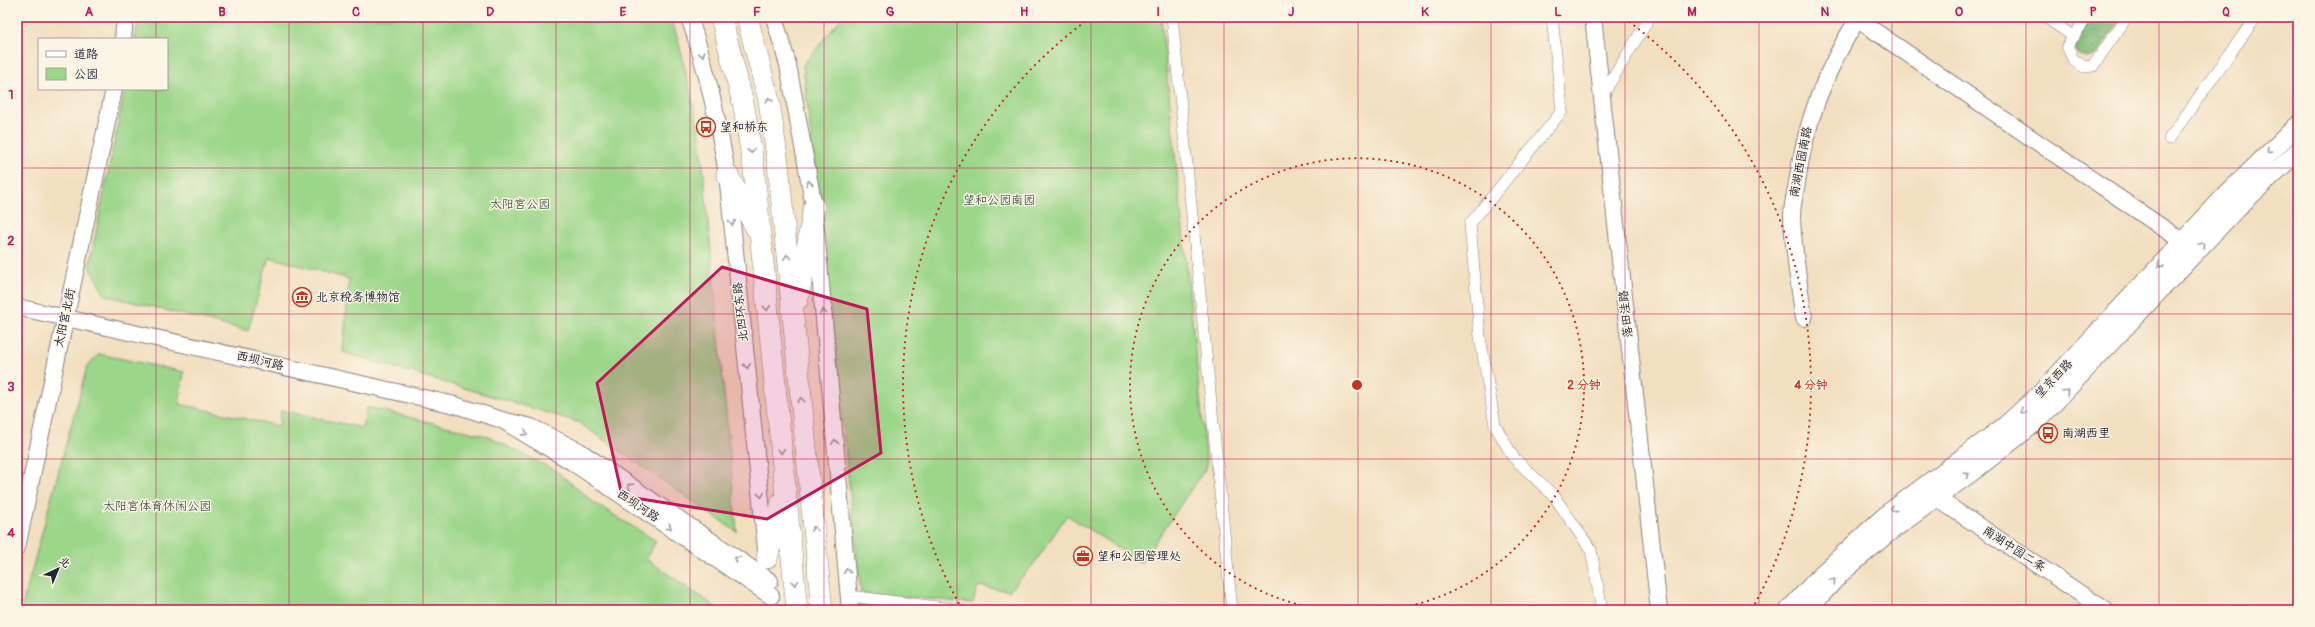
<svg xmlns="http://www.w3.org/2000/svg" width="2315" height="627" viewBox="0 0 2315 627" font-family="Pangolin,'LXGW WenKai TC',sans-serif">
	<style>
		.forest { fill: url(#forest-crowns); stroke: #4f6c58 }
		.park { fill: #9bd689; stroke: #5e7c62 }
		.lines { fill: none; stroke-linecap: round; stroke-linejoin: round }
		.street-casing { stroke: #8a807e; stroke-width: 12 }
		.secondary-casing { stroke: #8a807e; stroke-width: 18 }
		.primary-casing { stroke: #8a807e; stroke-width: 20 }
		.highway-casing { stroke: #8a807e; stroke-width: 22 }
		.street { stroke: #fff; stroke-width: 11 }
		.secondary { stroke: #fff; stroke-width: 16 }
		.primary { stroke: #fff; stroke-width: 18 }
		.highway { stroke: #fff; stroke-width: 21 }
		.oneway { stroke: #9c9ca7 }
		.marked { fill: #c2185b; fill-opacity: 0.2; stroke: #c2185b; stroke-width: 3; stroke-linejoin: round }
		.grid { fill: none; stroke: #c2185b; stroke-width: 1; stroke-opacity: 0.55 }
		.ring { fill: none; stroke: #c8321e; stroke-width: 2; stroke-dasharray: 2 4 }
		.labels { text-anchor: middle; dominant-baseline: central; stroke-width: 3; stroke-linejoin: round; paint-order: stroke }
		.poi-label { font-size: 12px; fill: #22223b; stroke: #fcf5e5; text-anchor: start }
		.street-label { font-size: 12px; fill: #22223b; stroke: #fcf5e5 }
		.park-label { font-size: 12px; fill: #465852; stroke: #fcf5e5 }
		.centre { fill: #c8321e; stroke: #fcf5e5; stroke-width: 2 }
		.ring-label { font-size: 12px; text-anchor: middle; font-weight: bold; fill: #c8321e; stroke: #fcf5e5; stroke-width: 3; stroke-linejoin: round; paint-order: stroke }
		.neatline { fill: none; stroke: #c2185b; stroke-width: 1.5 }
		.grid-label { font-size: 13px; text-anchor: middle; font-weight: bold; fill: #c2185b }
	</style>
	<defs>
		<pattern id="forest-crowns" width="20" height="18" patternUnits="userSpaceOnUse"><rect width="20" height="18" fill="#7cb775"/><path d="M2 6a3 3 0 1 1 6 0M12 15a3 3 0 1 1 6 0" fill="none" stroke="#659461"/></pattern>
	</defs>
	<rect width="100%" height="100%" fill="#fcf5e5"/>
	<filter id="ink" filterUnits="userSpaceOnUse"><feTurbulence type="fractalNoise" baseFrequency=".025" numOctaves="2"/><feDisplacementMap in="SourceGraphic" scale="8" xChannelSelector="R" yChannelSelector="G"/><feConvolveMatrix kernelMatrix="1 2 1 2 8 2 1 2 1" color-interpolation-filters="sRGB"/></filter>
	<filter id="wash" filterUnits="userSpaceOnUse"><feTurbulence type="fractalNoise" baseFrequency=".012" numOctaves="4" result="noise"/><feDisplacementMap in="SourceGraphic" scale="16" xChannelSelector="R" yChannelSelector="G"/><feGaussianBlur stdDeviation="0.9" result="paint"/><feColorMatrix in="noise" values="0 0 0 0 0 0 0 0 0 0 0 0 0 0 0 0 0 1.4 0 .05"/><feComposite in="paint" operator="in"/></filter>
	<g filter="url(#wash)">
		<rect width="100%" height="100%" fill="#f2dfc0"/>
		<path class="forest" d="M2089 17H2122L2097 55 2087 58 2077 54 2073 46Z"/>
		<path class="park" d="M139 17H670L678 39 700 134 737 532 578 422 343 352 349 279 269 257 248 331 105 295 89 267 125 89H167V39H135Z
			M842 17H1161L1207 466 1141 563 1067 515 1033 565 1009 591 978 586 973 603 861 593 803 65Z
			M99 354 184 372 179 404 279 426 281 410 362 428 367 407 487 436 556 471 593 502 656 541 646 559 720 610H21L87 367Z
			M859 602 919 610H860Z"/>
	</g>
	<g filter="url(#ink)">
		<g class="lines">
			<defs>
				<path id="street" d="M1172 17 1232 610
					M1552 17 1562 111 1470 224 1480 337 1495 425 1513 457 1554 496 1591 550 1602 610
					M2045 17 2074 37
					M2087 17 2067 46 2073 59 2084 67 2093 66 2127 17
					M1602 96 1650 17
					M2169 139 2256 17
					M849 596 961 610"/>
				<path id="secondary" d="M689 17C707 68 718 120 727 174L766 549
					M774 17 788 65 814 207 850 610
					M1593 17 1659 610
					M1857 19 2182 241
					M123 39 125 17
					M17 307 455 405 502 420
					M1804 318C1799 285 1793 250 1792 216 1792 205 1795 194 1797 183 1805 123 1826 68 1859 17
					M1928 490 1935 497 2105 610
					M17 547 114 89
					M770 581 579 451 531 427 502 420 572 462 771 596"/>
				<path id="primary" d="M1789 610 1823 573 1887 514 2005 426 2041 393 2227 194 2298 125
					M1807 610 1840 574 1888 533 1976 469 2037 421 2236 209 2298 151"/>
				<path id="highway" d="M721 17 744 107 754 170 797 610
					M747 17 769 101 778 164 822 610
					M727 174 756 228
					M798 299 814 207
					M767 558 782 502"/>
			</defs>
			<use href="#street" class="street-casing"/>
			<use href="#secondary" class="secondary-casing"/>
			<use href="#primary" class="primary-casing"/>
			<use href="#highway" class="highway-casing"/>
			<use href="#street" class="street"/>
			<use href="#secondary" class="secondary"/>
			<use href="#primary" class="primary"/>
			<use href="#highway" class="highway"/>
		</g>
		<defs><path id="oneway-chevron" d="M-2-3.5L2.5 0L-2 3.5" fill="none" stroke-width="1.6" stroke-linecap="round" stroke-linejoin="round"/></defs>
		<g class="oneway">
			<use href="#oneway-chevron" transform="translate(702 54) rotate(72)"/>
			<use href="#oneway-chevron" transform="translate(769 100) rotate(-102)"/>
			<use href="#oneway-chevron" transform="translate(751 151) rotate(81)"/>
			<use href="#oneway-chevron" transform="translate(2269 151) rotate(136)"/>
			<use href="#oneway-chevron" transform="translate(809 183) rotate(-100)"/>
			<use href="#oneway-chevron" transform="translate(732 223) rotate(84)"/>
			<use href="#oneway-chevron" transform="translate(2202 245) rotate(-46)"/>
			<use href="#oneway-chevron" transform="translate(787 257) rotate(-96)"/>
			<use href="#oneway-chevron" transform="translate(2160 265) rotate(132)"/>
			<use href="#oneway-chevron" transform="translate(767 308) rotate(84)"/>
			<use href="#oneway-chevron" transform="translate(823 312) rotate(-95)"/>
			<use href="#oneway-chevron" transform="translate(747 366) rotate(84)"/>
			<use href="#oneway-chevron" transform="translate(2066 392) rotate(-47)"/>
			<use href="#oneway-chevron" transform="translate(801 400) rotate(-96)"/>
			<use href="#oneway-chevron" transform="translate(2023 411) rotate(137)"/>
			<use href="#oneway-chevron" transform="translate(525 433) rotate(29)"/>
			<use href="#oneway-chevron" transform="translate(835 442) rotate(-95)"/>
			<use href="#oneway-chevron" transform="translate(781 451) rotate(84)"/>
			<use href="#oneway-chevron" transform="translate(1967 475) rotate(-34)"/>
			<use href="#oneway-chevron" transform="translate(630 486) rotate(-146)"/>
			<use href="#oneway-chevron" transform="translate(761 495) rotate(84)"/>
			<use href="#oneway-chevron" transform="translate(1893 509) rotate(144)"/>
			<use href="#oneway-chevron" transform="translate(669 527) rotate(34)"/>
			<use href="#oneway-chevron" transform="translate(814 529) rotate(-96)"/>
			<use href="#oneway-chevron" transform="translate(737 559) rotate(-146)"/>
			<use href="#oneway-chevron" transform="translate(847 571) rotate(-95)"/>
			<use href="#oneway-chevron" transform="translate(1833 581) rotate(-47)"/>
			<use href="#oneway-chevron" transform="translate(795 583) rotate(84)"/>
		</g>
	</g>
	<path class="marked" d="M722 267 867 309 881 453 767 519 622 496 597 383Z"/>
	<path class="grid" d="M156 17V39M289 17V610M423 17V610M556 17V610M690 17V610M824 17V610M957 17V610M1091 17V610M1224 17V610M1358 17V610M1491 17V610M1625 17V610M1759 17V610M1892 17V610M2026 17V610M2159 17V610M156 89V610M17 168H2298M17 314H2298M17 459H2298"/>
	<g class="ring">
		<path d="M1325 610A227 227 0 1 1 1389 610"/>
		<path d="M962 609A454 454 0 0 1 1090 18M1624 18A454 454 0 0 1 1752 609"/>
	</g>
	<defs>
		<symbol id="bus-ring" viewBox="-11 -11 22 22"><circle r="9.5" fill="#fcf5e5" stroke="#c8321e" stroke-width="1.5"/><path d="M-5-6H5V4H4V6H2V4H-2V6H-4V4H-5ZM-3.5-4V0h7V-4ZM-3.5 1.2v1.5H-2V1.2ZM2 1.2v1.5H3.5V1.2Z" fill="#c8321e"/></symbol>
		<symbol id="museum-ring" viewBox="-11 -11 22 22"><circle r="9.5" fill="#fcf5e5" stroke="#c8321e" stroke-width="1.5"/><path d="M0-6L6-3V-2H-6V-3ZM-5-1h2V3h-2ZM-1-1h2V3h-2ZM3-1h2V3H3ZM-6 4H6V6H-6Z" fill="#c8321e"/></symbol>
		<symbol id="office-ring" viewBox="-11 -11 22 22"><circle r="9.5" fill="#fcf5e5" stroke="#c8321e" stroke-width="1.5"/><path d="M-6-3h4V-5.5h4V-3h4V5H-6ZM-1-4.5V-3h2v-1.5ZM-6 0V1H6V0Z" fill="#c8321e"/></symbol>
	</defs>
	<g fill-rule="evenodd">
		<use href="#bus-ring" x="695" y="116" width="22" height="22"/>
		<use href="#museum-ring" x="291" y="286" width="22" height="22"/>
		<use href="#bus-ring" x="2037" y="422" width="22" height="22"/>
		<use href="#office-ring" x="1072" y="545" width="22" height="22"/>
	</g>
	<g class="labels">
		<g class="poi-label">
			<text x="720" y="127">望和桥东</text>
			<text x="316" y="297">北京税务博物馆</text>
			<text x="2062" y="433">南湖西里</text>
			<text x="1097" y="556">望和公园管理处</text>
		</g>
		<g class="street-label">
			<text transform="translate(1801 162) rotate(-79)">南湖西园南路</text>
			<text transform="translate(741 312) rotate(-96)">北四环东路</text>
			<text transform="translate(1626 314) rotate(-96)">落田洼路</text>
			<text transform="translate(65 318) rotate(-78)">太阳宫北街</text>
			<text transform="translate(260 361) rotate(13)">西坝河路</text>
			<text transform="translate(2054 379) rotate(-46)">望京西路</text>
			<text transform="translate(638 506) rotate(34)">西坝河路</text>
			<text transform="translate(2014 549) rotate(33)">南湖中园二条</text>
		</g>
		<g class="park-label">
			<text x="999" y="200">望和公园南园</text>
			<text x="520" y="204">太阳宫公园</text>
			<text x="157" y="506">太阳宫体育休闲公园</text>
		</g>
	</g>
	<circle cx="1357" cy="385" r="6" class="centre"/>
	<g class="ring-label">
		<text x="1584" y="389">2 分钟</text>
		<text x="1811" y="389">4 分钟</text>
	</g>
	<rect width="2315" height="627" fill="none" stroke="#fcf5e5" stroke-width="44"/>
	<rect x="38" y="38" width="130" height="52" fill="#fcf5e5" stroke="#a5a1a1"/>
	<rect x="46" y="51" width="20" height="6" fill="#ffffff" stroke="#a5a1a1"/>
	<text x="74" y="58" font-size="12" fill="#22223b">道路</text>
	<rect x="46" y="68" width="20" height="12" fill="#9bd689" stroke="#a5a1a1"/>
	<text x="74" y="78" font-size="12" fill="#22223b">公园</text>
	<g transform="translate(58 569) rotate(44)" stroke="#fcf5e5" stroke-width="3" paint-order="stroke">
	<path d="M0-3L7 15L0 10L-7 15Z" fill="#22223b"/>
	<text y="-6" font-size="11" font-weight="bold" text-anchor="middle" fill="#22223b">北</text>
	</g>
	<rect x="22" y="22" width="2271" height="583" class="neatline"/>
	<g class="grid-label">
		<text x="89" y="16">A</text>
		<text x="222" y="16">B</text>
		<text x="356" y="16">C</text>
		<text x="490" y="16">D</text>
		<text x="623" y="16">E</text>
		<text x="757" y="16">F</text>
		<text x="890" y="16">G</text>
		<text x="1024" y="16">H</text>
		<text x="1158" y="16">I</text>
		<text x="1291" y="16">J</text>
		<text x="1425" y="16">K</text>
		<text x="1558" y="16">L</text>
		<text x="1692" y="16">M</text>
		<text x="1825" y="16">N</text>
		<text x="1959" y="16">O</text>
		<text x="2093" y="16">P</text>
		<text x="2226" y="16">Q</text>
		<text x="11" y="99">1</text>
		<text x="11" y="245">2</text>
		<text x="11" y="391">3</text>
		<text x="11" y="537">4</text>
	</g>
</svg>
